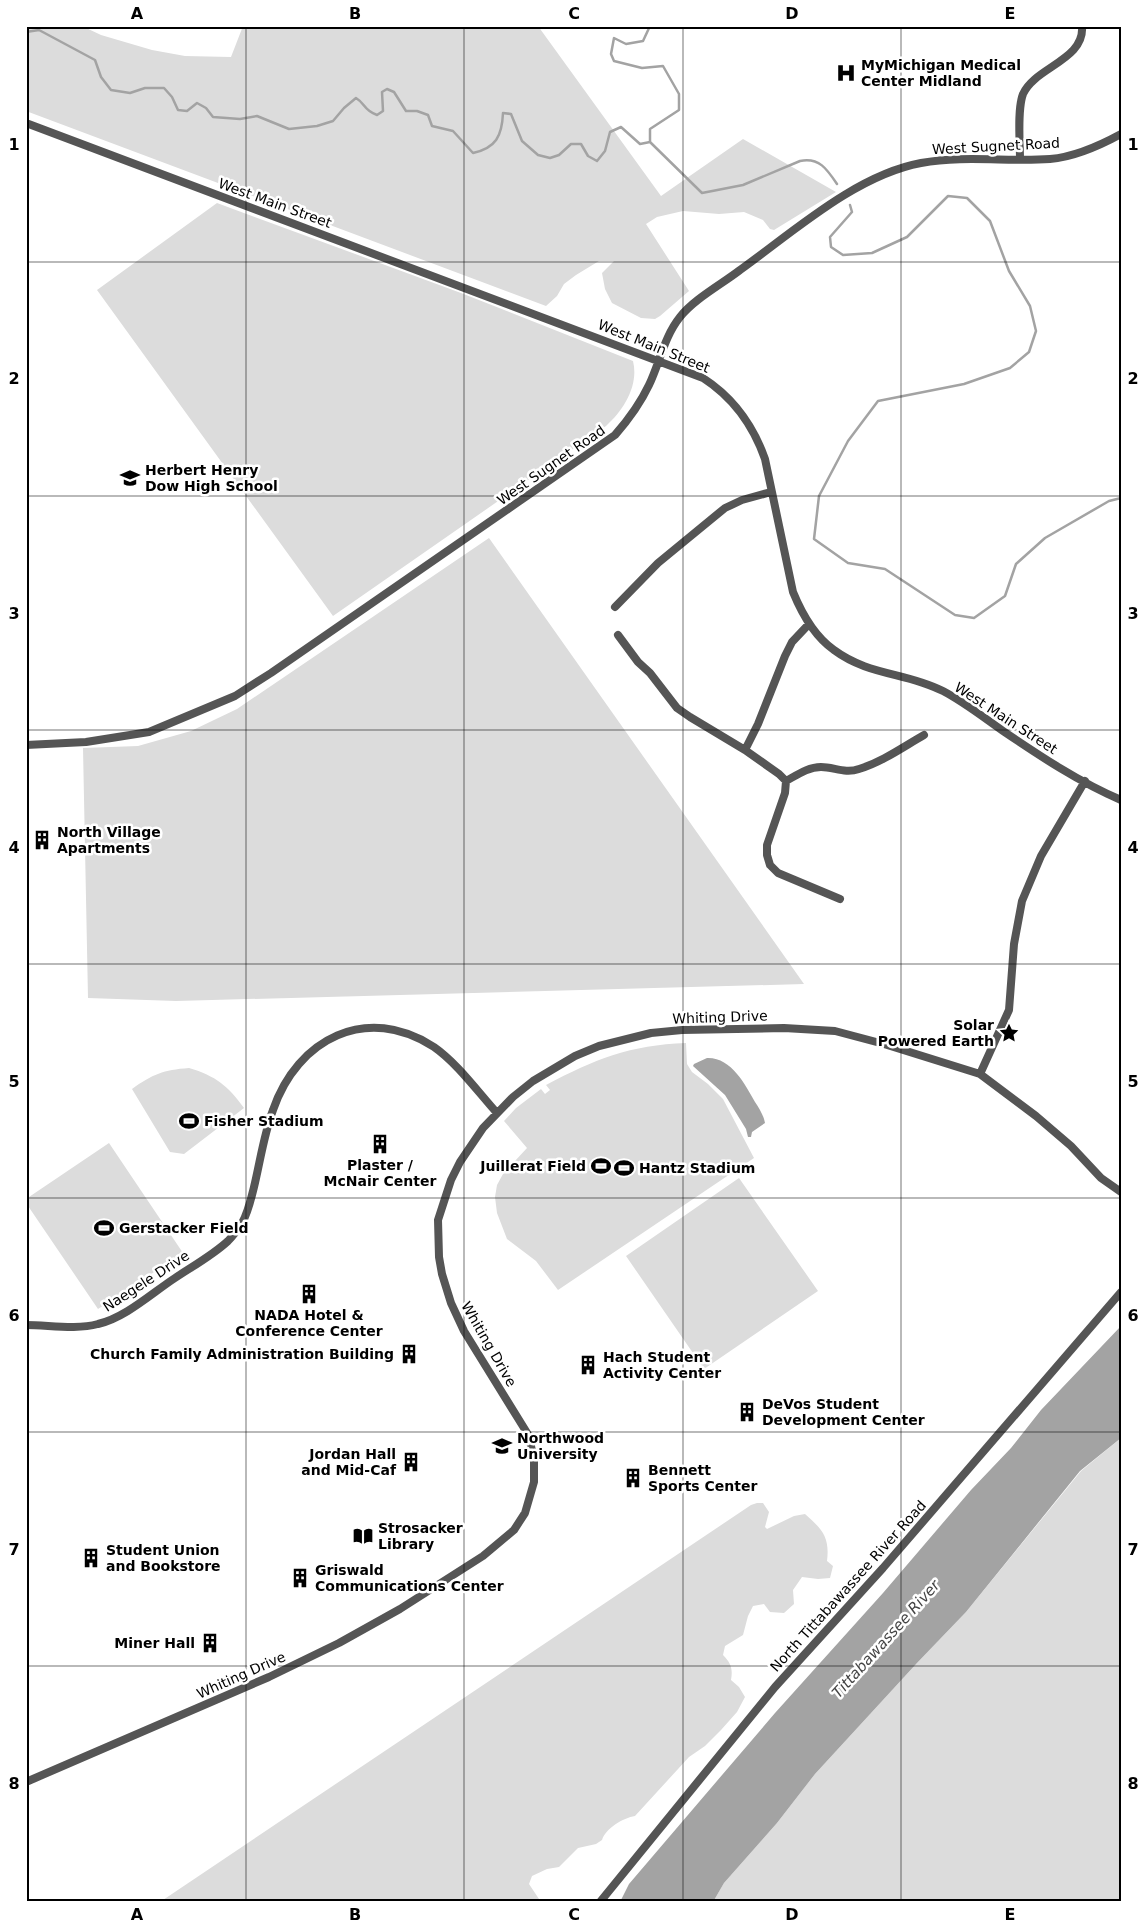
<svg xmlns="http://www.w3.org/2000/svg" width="1147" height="1928" viewBox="0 0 1147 1928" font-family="'DejaVu Sans',sans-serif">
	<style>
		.green { fill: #dcdcdc }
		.water { fill: #a3a3a3 }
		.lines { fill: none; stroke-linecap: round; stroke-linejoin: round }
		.stream { stroke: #a3a3a3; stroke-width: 2.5 }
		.minor { stroke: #555; stroke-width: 8 }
		.grid { fill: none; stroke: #000; stroke-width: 1; stroke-opacity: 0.55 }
		.labels { text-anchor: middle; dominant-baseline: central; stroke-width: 5; stroke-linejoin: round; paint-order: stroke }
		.poi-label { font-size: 14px; font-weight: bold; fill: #000; stroke: #fff; text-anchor: start }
		.street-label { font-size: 14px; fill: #000; stroke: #fff }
		.water-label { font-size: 15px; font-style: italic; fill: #444; stroke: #fff }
		.neatline { fill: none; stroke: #000; stroke-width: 2 }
		.grid-label { font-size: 16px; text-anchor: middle; font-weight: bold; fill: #000 }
	</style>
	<rect width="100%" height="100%" fill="#fff"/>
	<path class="green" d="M26 26H82L101 35 152 50 185 56 231 57 243 26H538L661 196 743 139 836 192 774 230 770 229 763 220 744 212 719 214 683 211 657 217 646 224 689 291 660 316 655 319 641 318 612 303 605 289 602 273 614 261H599L576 275 564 284 557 296 546 306 26 111Z
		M217 203 461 293 633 361C639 385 624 410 606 426L333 616 97 290Z
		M489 538 804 984 176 1001 88 998 83 748 138 746 191 731 237 709Z
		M686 1043 687 1064 692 1072 708 1084 723 1099 754 1158 558 1290 536 1261 507 1239 497 1213 495 1197 497 1185 503 1174 527 1148 504 1121 516 1108 541 1089 545 1094 550 1090 546 1085C595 1059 630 1045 686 1043Z
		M189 1068C216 1076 228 1086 244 1108L184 1154 170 1152 132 1089C153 1074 163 1070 189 1068Z
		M109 1143 183 1253 98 1309 26 1203V1199Z
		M739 1178 818 1291 704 1369 626 1256Z
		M1121 1438V1902H713L724 1883 777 1823 815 1774 917 1663 966 1612 1081 1471Z
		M757 1503H763L769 1512 765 1527 767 1529 794 1516 805 1514C822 1529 830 1537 827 1561L833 1566 830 1578 818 1579 802 1577 793 1590 794 1604 784 1613 770 1612 764 1604 753 1606 748 1616 743 1635 725 1646 723 1655C731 1663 733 1669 731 1680L739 1687 745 1697 737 1712 721 1730 705 1746 689 1757 635 1816C623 1818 606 1828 602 1840L596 1844 578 1848 559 1867 547 1869 532 1876 529 1884 541 1902H160L751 1505Z"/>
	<path class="water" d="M707 1058C731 1057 745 1084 755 1102 759 1108 764 1116 765 1123L752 1132 751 1137H748L746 1129 725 1095 693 1066 694 1064Z
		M1121 1326V1438L1080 1471 966 1612 917 1663 815 1774 777 1823 724 1883 713 1902H620L629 1884 775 1713 883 1593 971 1490 1011 1448 1041 1410Z"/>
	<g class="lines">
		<path class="stream" d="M650 26 643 41 626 44 614 38 611 54 614 61 642 68 663 66 679 94V110L650 129V142L702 193 743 185 800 161C819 157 827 169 837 184
			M26 32 39 30 95 60 101 77 111 90 130 93 145 88H164L172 97 178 110 187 111 197 103 206 108 213 117 240 119 257 116 289 129 317 126 333 121 344 108 356 98C366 104 363 110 377 115L383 111 382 92 387 89 394 92 406 111H417L428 115 432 126 453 131 473 153C496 148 502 136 503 113L511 114 522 141 538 155 550 158 559 155 571 144H581L588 156 597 161 605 151 610 132 621 127 640 144 650 142
			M850 205 852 212 830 237 831 247 843 255 872 253 907 237 948 196 967 198 990 221 1009 271 1030 306 1036 331 1029 352 1010 368 964 384 878 401 848 441 819 496 814 539 848 563 885 569 955 615 974 618 1005 596 1016 564 1045 538 1109 501 1121 498"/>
		<path class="minor" d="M26 123 703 378C734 398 753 425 765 459L793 592C802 614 814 636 834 650 869 676 906 672 943 691 964 702 983 717 1003 731 1040 756 1079 782 1121 800
			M1020 159C1020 142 1017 110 1023 94 1035 67 1085 60 1082 26
			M615 607 658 563 725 508 742 500 771 492
			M809 624 792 642 785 656 758 724 745 750 779 774 786 781 785 793 767 845V855L770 865 778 873 840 899
			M618 635 638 662 650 673 677 708 690 717 745 750
			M26 745 86 742 149 732 235 696 271 673 615 435C629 419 640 404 649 385 660 362 664 337 680 317 694 299 722 284 740 270 793 232 856 175 921 163 964 155 1007 162 1050 159 1075 157 1099 146 1121 134
			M786 781C797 775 808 767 821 767 834 767 845 774 859 769 882 762 903 747 924 735
			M980 1074 1009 1010 1014 944 1022 901 1041 856 1085 781
			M26 1325C49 1325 76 1330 98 1324 125 1318 152 1293 175 1278 193 1266 213 1255 228 1241 233 1236 238 1229 242 1223 248 1213 251 1199 254 1187 260 1162 264 1134 273 1110 297 1039 367 1003 434 1047 457 1063 478 1092 497 1113
			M26 1782 269 1677 339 1643 400 1609 483 1556 514 1530 525 1513 534 1482V1461L529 1436 464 1331 451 1303 442 1274 439 1257 438 1220 451 1180 460 1162 483 1128 513 1097 533 1081 575 1056 599 1046 651 1033 682 1030 784 1028 835 1031 884 1044 980 1074 1036 1116 1071 1146 1101 1178 1121 1192
			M600 1902 775 1687 883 1568 1121 1292"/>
	</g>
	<path class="grid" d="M246 26V1902M464 26V1902M683 26V1902M901 26V1902M26 262H1121M26 496H1121M26 730H1121M26 964H1121M26 1198H1121M26 1432H1121M26 1666H1121"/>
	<defs>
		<symbol id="hospital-bare" viewBox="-9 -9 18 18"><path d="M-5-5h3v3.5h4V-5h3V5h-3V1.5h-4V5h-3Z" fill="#000" stroke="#fff" stroke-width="2.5" paint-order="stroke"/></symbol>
		<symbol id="school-bare" viewBox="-9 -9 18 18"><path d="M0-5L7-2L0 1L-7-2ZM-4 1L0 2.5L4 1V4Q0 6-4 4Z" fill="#000" stroke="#fff" stroke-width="2.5" paint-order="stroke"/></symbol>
		<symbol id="building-bare" viewBox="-9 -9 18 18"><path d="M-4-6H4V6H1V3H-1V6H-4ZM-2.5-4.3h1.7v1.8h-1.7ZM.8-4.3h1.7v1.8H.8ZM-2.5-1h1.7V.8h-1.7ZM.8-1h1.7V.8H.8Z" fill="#000" stroke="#fff" stroke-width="2.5" paint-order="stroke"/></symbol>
		<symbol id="sight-bare" viewBox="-9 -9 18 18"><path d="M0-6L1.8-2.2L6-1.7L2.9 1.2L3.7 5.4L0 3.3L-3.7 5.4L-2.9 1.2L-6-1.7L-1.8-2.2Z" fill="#000" stroke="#fff" stroke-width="2.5" paint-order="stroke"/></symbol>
		<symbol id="stadium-bare" viewBox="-9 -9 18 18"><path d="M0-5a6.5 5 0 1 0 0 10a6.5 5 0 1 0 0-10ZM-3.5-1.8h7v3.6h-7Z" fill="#000" stroke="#fff" stroke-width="2.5" paint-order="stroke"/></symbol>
		<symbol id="university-bare" viewBox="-9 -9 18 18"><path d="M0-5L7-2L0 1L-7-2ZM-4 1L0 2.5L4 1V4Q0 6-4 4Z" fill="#000" stroke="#fff" stroke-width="2.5" paint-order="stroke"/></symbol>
		<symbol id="library-bare" viewBox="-9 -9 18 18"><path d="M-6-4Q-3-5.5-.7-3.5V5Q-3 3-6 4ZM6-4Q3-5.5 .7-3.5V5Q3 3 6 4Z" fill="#000" stroke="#fff" stroke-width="2.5" paint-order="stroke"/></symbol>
	</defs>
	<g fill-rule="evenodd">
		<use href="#hospital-bare" x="832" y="59" width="28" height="28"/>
		<use href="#school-bare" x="116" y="464" width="28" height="28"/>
		<use href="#building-bare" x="28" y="826" width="28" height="28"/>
		<use href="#sight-bare" x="995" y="1019" width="28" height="28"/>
		<use href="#stadium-bare" x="175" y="1107" width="28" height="28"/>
		<use href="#building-bare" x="366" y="1130" width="28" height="28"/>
		<use href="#stadium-bare" x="587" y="1152" width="28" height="28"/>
		<use href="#stadium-bare" x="610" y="1154" width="28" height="28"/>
		<use href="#stadium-bare" x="90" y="1214" width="28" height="28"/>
		<use href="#building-bare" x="295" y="1280" width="28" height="28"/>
		<use href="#building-bare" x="395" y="1340" width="28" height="28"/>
		<use href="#building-bare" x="574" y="1351" width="28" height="28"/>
		<use href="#building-bare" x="733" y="1398" width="28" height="28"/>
		<use href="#university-bare" x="488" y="1432" width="28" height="28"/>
		<use href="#building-bare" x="397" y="1448" width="28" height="28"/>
		<use href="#building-bare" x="619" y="1464" width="28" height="28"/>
		<use href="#library-bare" x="349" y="1522" width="28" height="28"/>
		<use href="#building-bare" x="77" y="1544" width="28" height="28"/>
		<use href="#building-bare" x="286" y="1564" width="28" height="28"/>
		<use href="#building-bare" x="196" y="1629" width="28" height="28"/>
	</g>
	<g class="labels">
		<g class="poi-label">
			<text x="861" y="65">MyMichigan Medical<tspan x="861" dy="16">Center Midland</tspan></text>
			<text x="145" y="470">Herbert Henry<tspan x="145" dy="16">Dow High School</tspan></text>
			<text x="57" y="832">North Village<tspan x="57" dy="16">Apartments</tspan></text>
			<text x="994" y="1025" text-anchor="end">Solar<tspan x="994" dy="16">Powered Earth</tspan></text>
			<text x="204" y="1121">Fisher Stadium</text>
			<text x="380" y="1165" text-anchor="middle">Plaster /<tspan x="380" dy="16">McNair Center</tspan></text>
			<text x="586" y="1166" text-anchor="end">Juillerat Field</text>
			<text x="639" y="1168">Hantz Stadium</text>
			<text x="119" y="1228">Gerstacker Field</text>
			<text x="309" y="1315" text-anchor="middle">NADA Hotel &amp;<tspan x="309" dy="16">Conference Center</tspan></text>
			<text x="394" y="1354" text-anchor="end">Church Family Administration Building</text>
			<text x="603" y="1357">Hach Student<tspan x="603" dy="16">Activity Center</tspan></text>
			<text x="762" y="1404">DeVos Student<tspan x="762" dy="16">Development Center</tspan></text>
			<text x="517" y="1438">Northwood<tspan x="517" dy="16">University</tspan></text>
			<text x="396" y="1454" text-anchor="end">Jordan Hall<tspan x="396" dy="16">and Mid-Caf</tspan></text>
			<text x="648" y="1470">Bennett<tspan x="648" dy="16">Sports Center</tspan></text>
			<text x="378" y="1528">Strosacker<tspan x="378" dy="16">Library</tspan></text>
			<text x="106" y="1550">Student Union<tspan x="106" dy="16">and Bookstore</tspan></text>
			<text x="315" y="1570">Griswald<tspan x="315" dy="16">Communications Center</tspan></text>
			<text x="195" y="1643" text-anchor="end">Miner Hall</text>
		</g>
		<g class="street-label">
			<text transform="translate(996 146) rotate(-3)">West Sugnet Road</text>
			<text transform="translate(275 203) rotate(20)">West Main Street</text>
			<text transform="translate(654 346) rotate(22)">West Main Street</text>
			<text transform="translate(551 465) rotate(-35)">West Sugnet Road</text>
			<text transform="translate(1006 718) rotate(33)">West Main Street</text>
			<text transform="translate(720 1017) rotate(-2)">Whiting Drive</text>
			<text transform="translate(146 1281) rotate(-33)">Naegele Drive</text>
			<text transform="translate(489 1344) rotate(60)">Whiting Drive</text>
			<text transform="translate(848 1586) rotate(-48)">North Tittabawassee River Road</text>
			<text transform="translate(241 1675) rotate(-24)">Whiting Drive</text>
		</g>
		<g class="water-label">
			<text transform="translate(886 1639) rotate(-48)">Tittabawassee River</text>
		</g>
	</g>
	<rect width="1147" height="1928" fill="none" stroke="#ffffff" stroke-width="55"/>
	<rect x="28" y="28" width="1092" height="1872" class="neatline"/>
	<g class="grid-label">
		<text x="137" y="19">A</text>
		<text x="355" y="19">B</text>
		<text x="574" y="19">C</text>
		<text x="792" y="19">D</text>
		<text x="1010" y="19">E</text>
		<text x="14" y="150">1</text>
		<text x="1133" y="150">1</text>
		<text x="14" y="384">2</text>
		<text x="1133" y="384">2</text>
		<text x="14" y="619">3</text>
		<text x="1133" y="619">3</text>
		<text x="14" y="853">4</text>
		<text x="1133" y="853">4</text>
		<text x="14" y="1087">5</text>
		<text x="1133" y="1087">5</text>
		<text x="14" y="1321">6</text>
		<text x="1133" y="1321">6</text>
		<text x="14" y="1555">7</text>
		<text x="1133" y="1555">7</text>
		<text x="14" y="1789">8</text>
		<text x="1133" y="1789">8</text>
		<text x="137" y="1920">A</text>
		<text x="355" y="1920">B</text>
		<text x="574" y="1920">C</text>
		<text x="792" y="1920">D</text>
		<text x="1010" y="1920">E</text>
	</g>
</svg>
